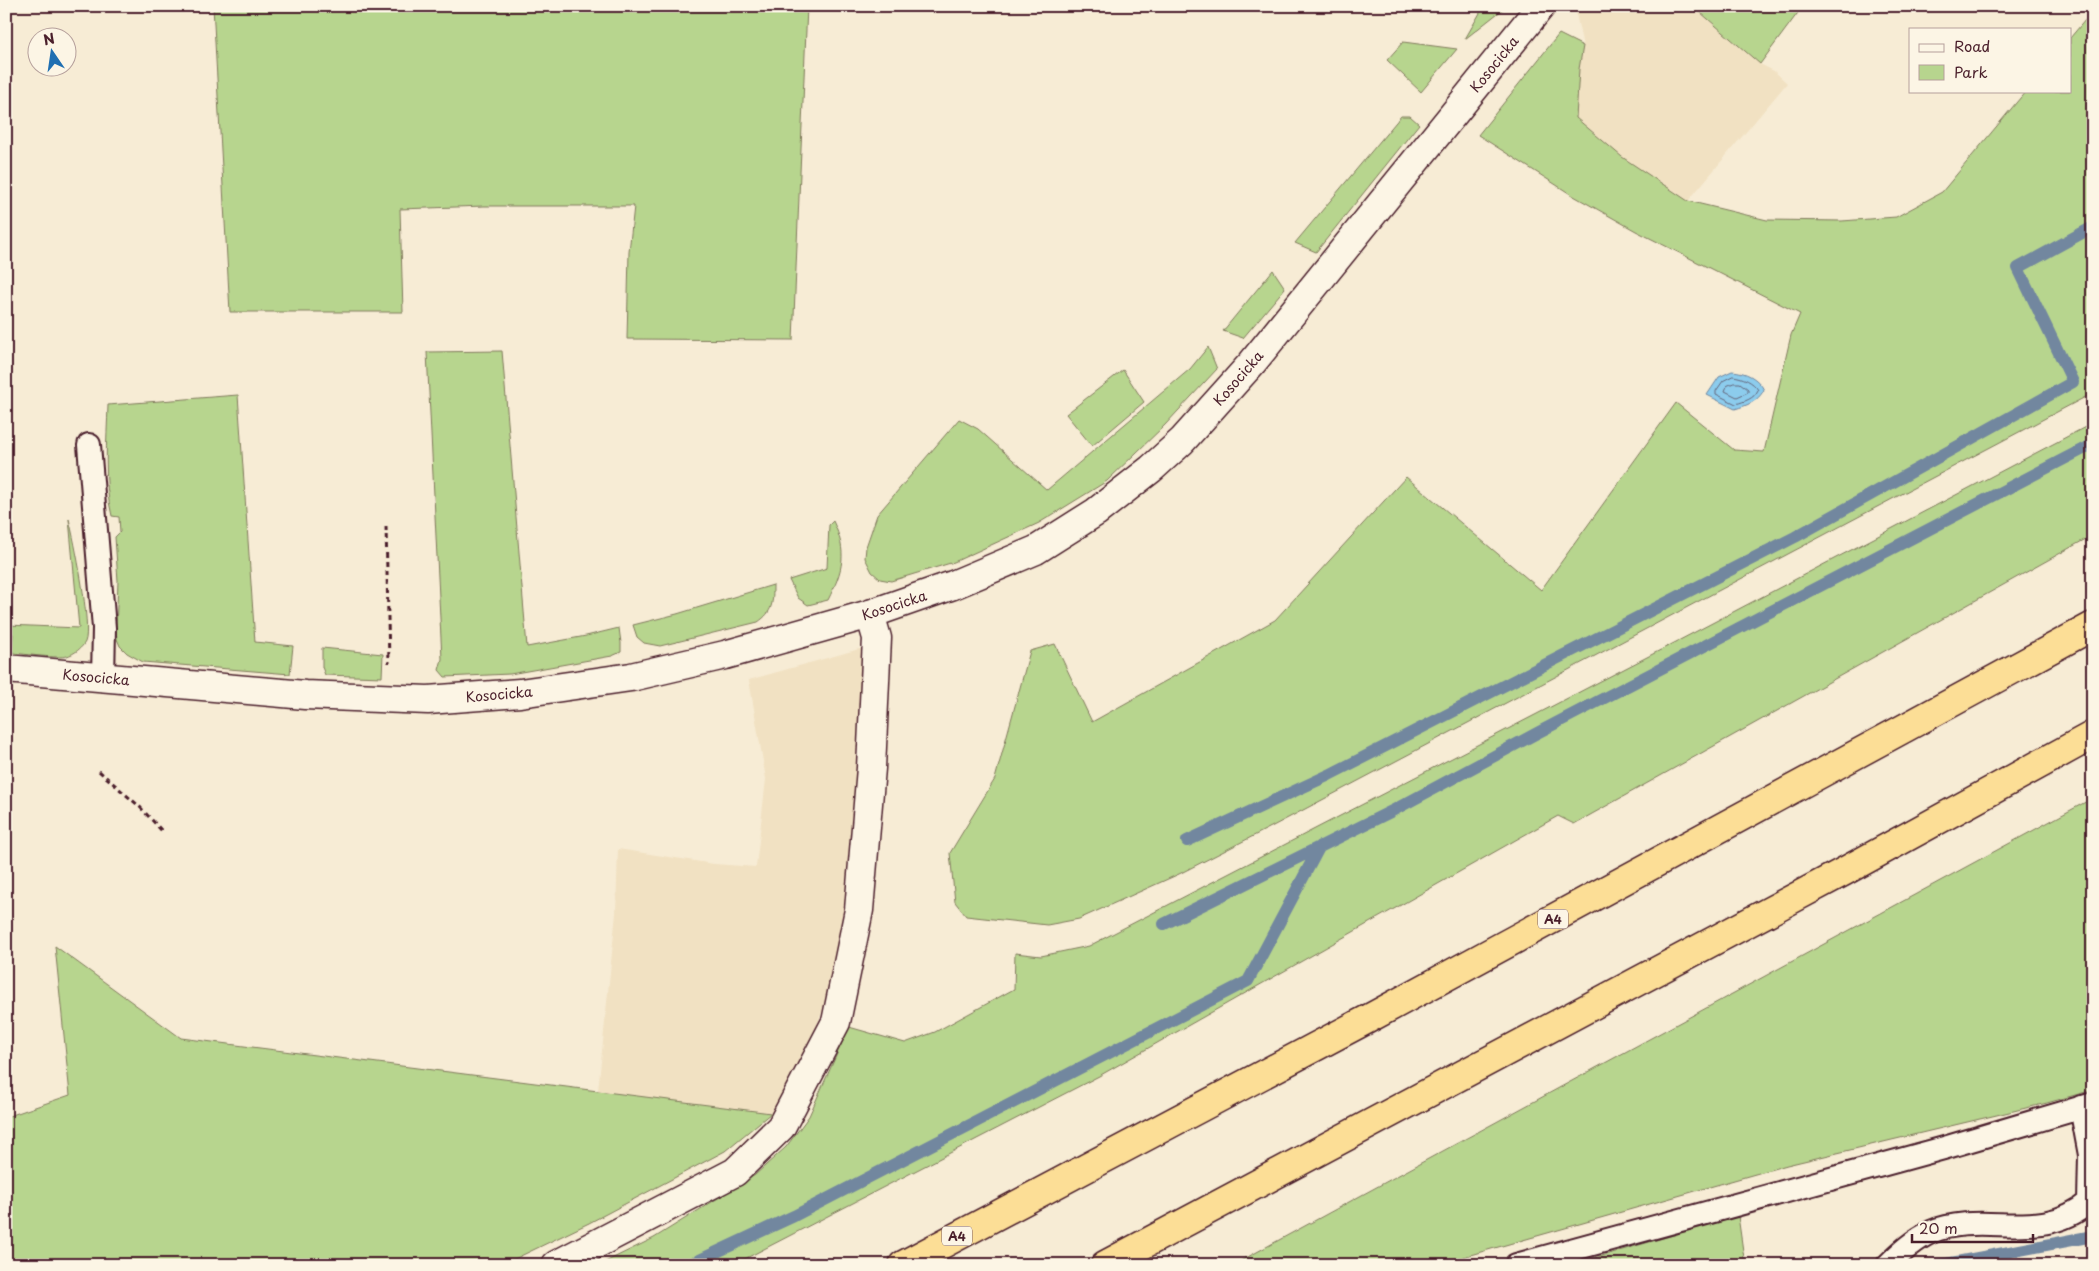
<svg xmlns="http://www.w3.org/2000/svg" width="2099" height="1271" viewBox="0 0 2099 1271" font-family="'Playpen Sans',sans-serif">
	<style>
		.built { fill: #f1e1c2 }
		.green { fill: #b7d58e; stroke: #807a5c }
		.water { fill: #8ccced; stroke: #72879f }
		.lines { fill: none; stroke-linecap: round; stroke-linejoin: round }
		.shore { stroke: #646479; stroke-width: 1 }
		.stream { stroke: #72879f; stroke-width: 12 }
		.lane-casing { stroke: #4a1f2b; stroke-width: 26 }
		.street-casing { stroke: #4a1f2b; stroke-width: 31 }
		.secondary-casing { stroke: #4a1f2b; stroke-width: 31 }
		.highway-casing { stroke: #4a1f2b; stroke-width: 31 }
		.path { stroke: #4a1f2b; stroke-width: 3; stroke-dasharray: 5 4; stroke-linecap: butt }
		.lane { stroke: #fcf5e5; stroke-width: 22 }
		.street { stroke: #fcf5e5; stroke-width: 28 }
		.secondary { stroke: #fcf5e5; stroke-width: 28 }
		.highway { stroke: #fcde96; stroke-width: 28 }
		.labels { text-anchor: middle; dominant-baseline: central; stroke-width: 5; stroke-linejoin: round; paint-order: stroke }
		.shield { fill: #fcf5e5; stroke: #7f5f63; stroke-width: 1 }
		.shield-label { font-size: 12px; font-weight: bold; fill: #4a1f2b }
		.street-label { font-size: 14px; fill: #4a1f2b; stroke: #fcf5e5 }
	</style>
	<rect width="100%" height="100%" fill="#f7ecd5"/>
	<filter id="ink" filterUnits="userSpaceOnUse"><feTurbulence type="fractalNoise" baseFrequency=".02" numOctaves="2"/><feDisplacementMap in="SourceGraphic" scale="10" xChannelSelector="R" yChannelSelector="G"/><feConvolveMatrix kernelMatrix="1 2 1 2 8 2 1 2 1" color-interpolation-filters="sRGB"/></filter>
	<g filter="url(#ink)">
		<path class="built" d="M1583 6H1693L1760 64 1774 71 1787 83 1688 201 1622 157 1576 118 1579 69 1583 46 1576 14Z
			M870 646 852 884 829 993 807 1052 788 1088 771 1113 598 1091 616 913 618 849 714 864 756 867 766 779 749 680Z"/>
		<path class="green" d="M213 6H807L793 340 627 339 629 252 634 206H484L400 209 403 312H230Z
			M1484 6H1507L1465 39Z
			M1693 6H1803L1760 64Z
			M2086 19 2093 20V393L1271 827 1179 874 1079 919 1047 925 966 916 955 902 950 853 995 779 1030 651 1055 644 1092 722 1275 620 1406 477 1541 590 1676 403 1734 450 1764 452 1791 335 1800 314 1636 231 1572 195 1478 135 1559 34 1583 46 1579 69 1576 118 1622 157 1688 201 1767 220 1842 221 1896 217 1942 192 2026 91H2070V38Z
			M1403 42 1457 49 1421 92 1387 60Z
			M1401 116H1410L1419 124 1316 252 1295 243Z
			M1273 270 1285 288 1243 338 1223 331Z
			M1208 347 1217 369 1165 425 1107 481 1039 523 954 562 891 581 880 579 872 572 865 558 866 547 877 515 959 419 978 429 1047 490 1190 369Z
			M502 351 527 647 586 636 619 628 621 643V652L612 656 510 674 445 677 439 670 442 659 427 352Z
			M1123 370 1144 402 1092 446 1066 414Z
			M238 395 255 642 293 646 290 674 143 662 127 653 120 646 117 639 116 630 118 581 115 537 120 532 119 517 112 516C103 481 107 441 108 405Z
			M2093 423V535L1574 824 1558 816 1099 1076 733 1265H599L654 1238 755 1175 786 1147 809 1116 849 1027 905 1043 935 1032 1014 989 1015 953 1041 956 1089 946 1676 642Z
			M69 519C74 538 92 627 85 642 82 648 74 654 67 656 59 659 24 654 13 653L10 647H12L13 634 7 629V625L79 628Z
			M833 521C848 553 843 570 828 600L808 605 798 598 789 580 827 568 829 525Z
			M773 585C773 602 773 612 758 622L660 646 644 643 637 637 633 625 677 614Z
			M322 648 383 654 382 677 325 675 322 667Z
			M2093 798V1090L2047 1103 1787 1165 1435 1265H1233Z
			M55 946 181 1038 771 1113 725 1151 589 1223 502 1265H6V1117L70 1095Z
			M1738 1216 1745 1265H1571Z"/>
		<path class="water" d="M1732 371C1746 372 1758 378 1764 390 1757 402 1748 405 1735 409L1707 395 1719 377Z"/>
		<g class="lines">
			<path class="shore" d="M1733 376C1742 377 1754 382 1758 390 1754 399 1745 401 1736 404L1716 394V391L1723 381Z
				M1734 383H1740L1748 389V392L1737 397 1725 391 1727 386Z"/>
			<path class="stream" d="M1187 841 1329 775 1795 537 2073 382 2018 268 2093 227
				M1164 924 1392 811 1539 732 2093 444
				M689 1265 794 1216 1248 981 1320 846
				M1941 1265 2093 1236"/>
			<defs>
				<path id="lane" d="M89 445 104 628 103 678
					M1516 1265 1944 1148 2093 1104
					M1888 1265C1901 1252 1914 1240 1931 1232 1983 1210 2041 1244 2089 1202L2090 1155 2081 1107"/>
				<path id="street" d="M556 1265 735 1172 781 1127 836 1022 859 910 871 768 877 638 870 614"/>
				<path id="secondary" d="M6 669 305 695 428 700 520 693 631 677 725 655 870 614 953 585 1036 550 1096 512 1151 469 1182 441 1252 363 1541 6"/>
				<path id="highway" d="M903 1265 1366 1020 2093 626
					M1105 1265 1843 872 2093 735"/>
			</defs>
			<use href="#lane" class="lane-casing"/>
			<use href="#street" class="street-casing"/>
			<use href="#secondary" class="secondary-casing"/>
			<use href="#highway" class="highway-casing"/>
			<path class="path" d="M386 526 389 663
				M99 771 140 807 162 831"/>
			<use href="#lane" class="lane"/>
			<use href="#street" class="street"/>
			<use href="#secondary" class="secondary"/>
			<use href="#highway" class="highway"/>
		</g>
	</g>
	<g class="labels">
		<g class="shield">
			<rect x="1538" y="909.5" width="30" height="19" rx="4"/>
			<rect x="942" y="1226.5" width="30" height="19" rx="4"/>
		</g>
		<g class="shield-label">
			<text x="1553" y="919">A4</text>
			<text x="957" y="1236">A4</text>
		</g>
		<g class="street-label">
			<text transform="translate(1494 64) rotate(-51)">Kosocicka</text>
			<text transform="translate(1238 378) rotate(-49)">Kosocicka</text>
			<text transform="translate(894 605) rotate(-18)">Kosocicka</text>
			<text transform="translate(96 677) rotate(5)">Kosocicka</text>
			<text transform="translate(499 694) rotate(-5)">Kosocicka</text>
		</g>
	</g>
	<rect width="2099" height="1271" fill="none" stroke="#fcf5e5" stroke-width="25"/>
	<rect x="12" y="12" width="2074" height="1246" fill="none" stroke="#4a1f2b" stroke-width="2" filter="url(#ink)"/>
	<rect x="1909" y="28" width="162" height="65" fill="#fcf5e5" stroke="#b59f9b"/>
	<rect x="1919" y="44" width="25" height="8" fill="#fcf5e5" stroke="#b59f9b"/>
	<text x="1954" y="52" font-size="15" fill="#4a1f2b">Road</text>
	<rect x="1919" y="65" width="25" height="15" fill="#b7d58e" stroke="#b59f9b"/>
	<text x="1954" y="78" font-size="15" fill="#4a1f2b">Park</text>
	<g transform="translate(52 52) rotate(347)"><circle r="24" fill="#fcf5e5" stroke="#b59f9b"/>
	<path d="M0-4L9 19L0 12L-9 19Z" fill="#1f6fb2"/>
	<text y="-8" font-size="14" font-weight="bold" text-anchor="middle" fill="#4a1f2b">N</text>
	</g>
	<path d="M1912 1234v8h121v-8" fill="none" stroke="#4a1f2b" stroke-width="2.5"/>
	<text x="1919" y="1234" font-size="15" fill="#4a1f2b" stroke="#fcf5e5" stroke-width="4" paint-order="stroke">20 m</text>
</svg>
